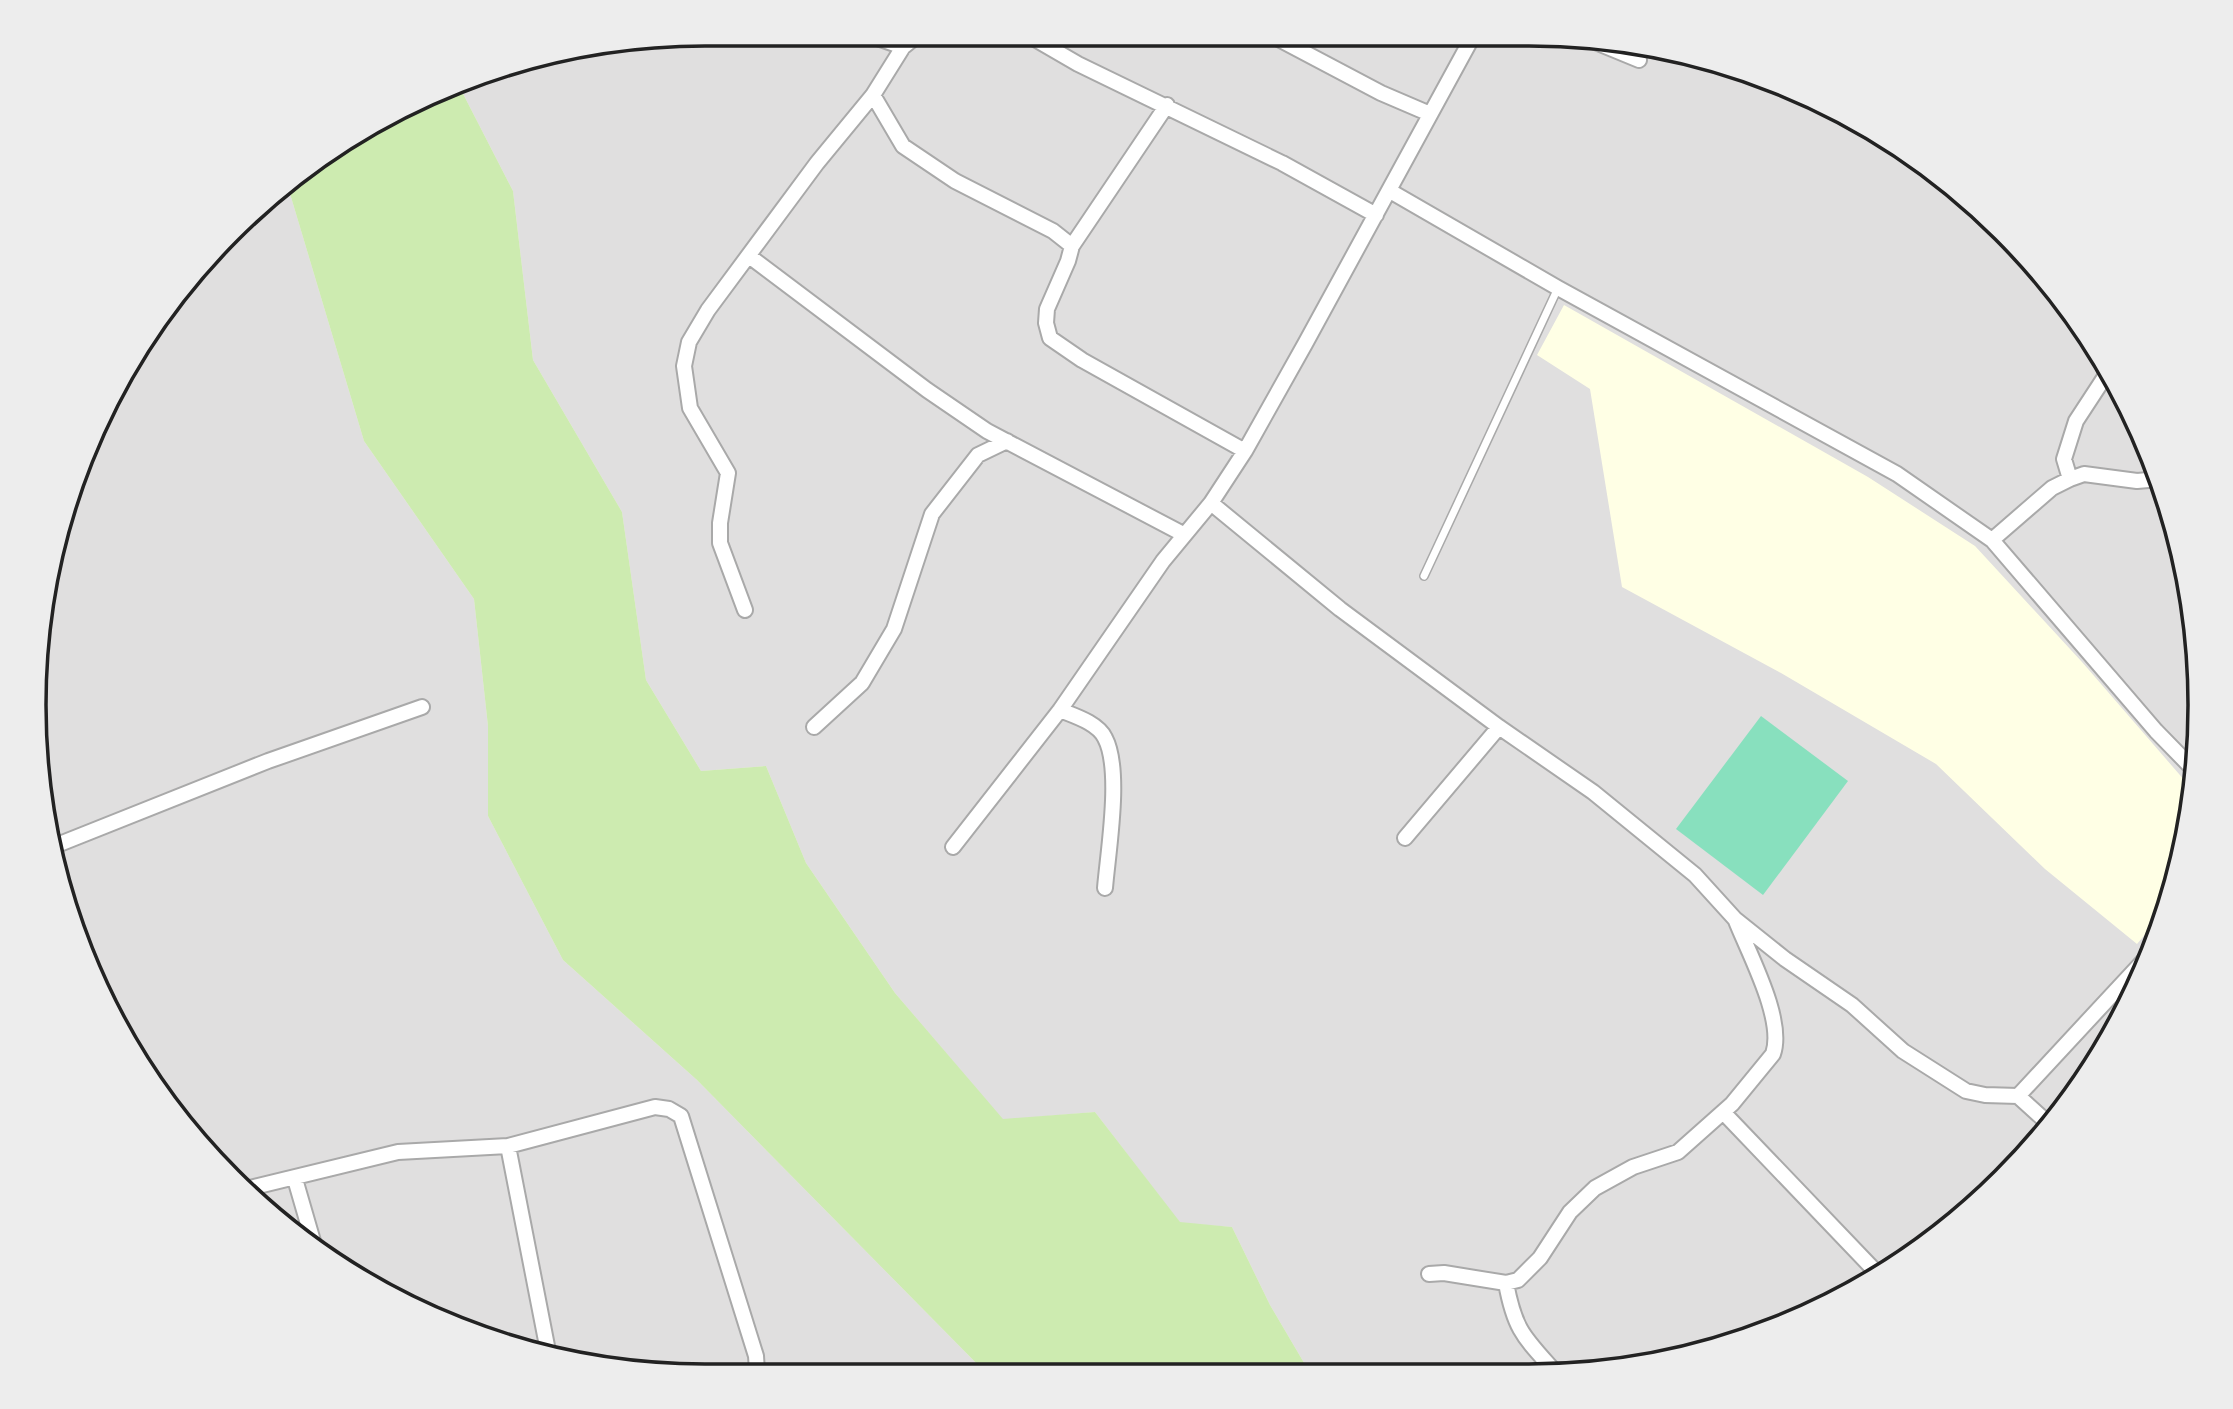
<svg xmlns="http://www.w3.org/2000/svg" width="2233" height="1409" viewBox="0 0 2233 1409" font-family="'Sofia Sans Condensed',sans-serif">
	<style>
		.residential { fill: #e0dfdf }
		.education { fill: #ffffe5 }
		.grass { fill: #cdebb0 }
		.pitch { fill: #88e0be }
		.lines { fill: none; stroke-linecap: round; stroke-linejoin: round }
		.service-casing { stroke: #a9a9a9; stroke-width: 10 }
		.minor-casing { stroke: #a9a9a9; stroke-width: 18 }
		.service { stroke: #fff; stroke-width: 7 }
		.minor { stroke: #fff; stroke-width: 14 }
		.rim { fill: none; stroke: #222; stroke-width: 3.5 }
	</style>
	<rect width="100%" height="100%" fill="#f2efe9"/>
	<path class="residential" d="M705 33 1616 39 1785 84 1937 172 2033 262 2110 369 2164 489 2194 617 2198 749 2177 879 2130 1002 2061 1113 1971 1209 1864 1286 1703 1353 1573 1374 1310 1373 1270 1305 1232 1227 1180 1223 1095 1112 1003 1120 895 993 806 863 766 766 701 771 646 680 622 512 533 360 513 191 458 84 489 69Z
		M288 187 364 441 474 599 488 726V816L563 960 697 1080 985 1372 617 1370 448 1325 296 1237 146 1077 56 879 33 704 69 488 172 296Z"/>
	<path class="education" d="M1564 305 1868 477 1975 546 2082 662 2192 789 2177 879 2165 911 2137 944 2045 869 1936 764 1781 673 1622 587 1590 389 1537 355Z"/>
	<path class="grass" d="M458 84 513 191 533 360 622 512 646 680 701 771 766 766 806 863 895 993 1003 1119 1095 1112 1180 1222 1232 1227 1270 1305 1310 1373 985 1372 697 1080 563 960 488 816V726L474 599 364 441 288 187 331 147Z"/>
	<path class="pitch" d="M1761 716 1848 781 1763 895 1676 829Z"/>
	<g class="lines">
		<defs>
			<path id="service" d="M1424 576 1558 288"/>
			<path id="minor" d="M866 34 903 47
				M1028 35 1078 64 1282 163 1376 215
				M1275 37 1381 93 1430 114
				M1588 39 1639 60
				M873 95 903 146 955 181 1053 231 1072 246 1068 261 1047 309 1046 323 1050 338 1082 360 1245 451
				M1390 191 1558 288 1897 474 1992 540 2156 731 2195 771
				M1072 246 1167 105
				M749 256 927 390 987 431 1183 534
				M2070 479 2064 459 2076 421 2110 369
				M1211 503 1340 609 1499 727 1593 792 1695 875 1735 919 1785 959 1852 1005 1903 1051 1966 1091 1985 1095 2018 1096 2050 1125
				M1992 540 2052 488 2070 479 2084 474 2137 481 2160 479
				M745 610 720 543V523L728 473 690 408 684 366 689 342 708 310 817 163 873 95 903 47 918 35
				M1060 710C1075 716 1098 723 1105 738 1122 770 1108 851 1105 888
				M814 727 862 683 894 629 932 514 978 455 1007 441
				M1405 838 1499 727
				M52 847 268 761 422 707
				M953 847 1060 710 1163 561 1211 503 1245 451 1305 344 1472 38
				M2018 1096 2148 956
				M1723 1112 1879 1275
				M508 1146 548 1351
				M295 1179 315 1248
				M250 1188 398 1152 508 1146 655 1107 669 1109 681 1116 756 1356 757 1371
				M1429 1274 1444 1273 1506 1283 1518 1280 1540 1258 1570 1212 1595 1188 1633 1167 1678 1152 1732 1104 1773 1054C1785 1020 1749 954 1736 921
				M1506 1283C1515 1332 1525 1338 1557 1374"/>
		</defs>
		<use href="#service" class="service-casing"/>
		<use href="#minor" class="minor-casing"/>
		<use href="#service" class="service"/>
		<use href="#minor" class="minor"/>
	</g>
	<path d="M0 0H2233V1409H0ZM705 46H1529A659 659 0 0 1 2188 705V705A659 659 0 0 1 1529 1364H705A659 659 0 0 1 46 705V705A659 659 0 0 1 705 46Z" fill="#ededed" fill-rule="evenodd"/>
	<path class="rim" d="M705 46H1529A659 659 0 0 1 2188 705V705A659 659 0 0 1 1529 1364H705A659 659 0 0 1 46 705V705A659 659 0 0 1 705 46Z"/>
</svg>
